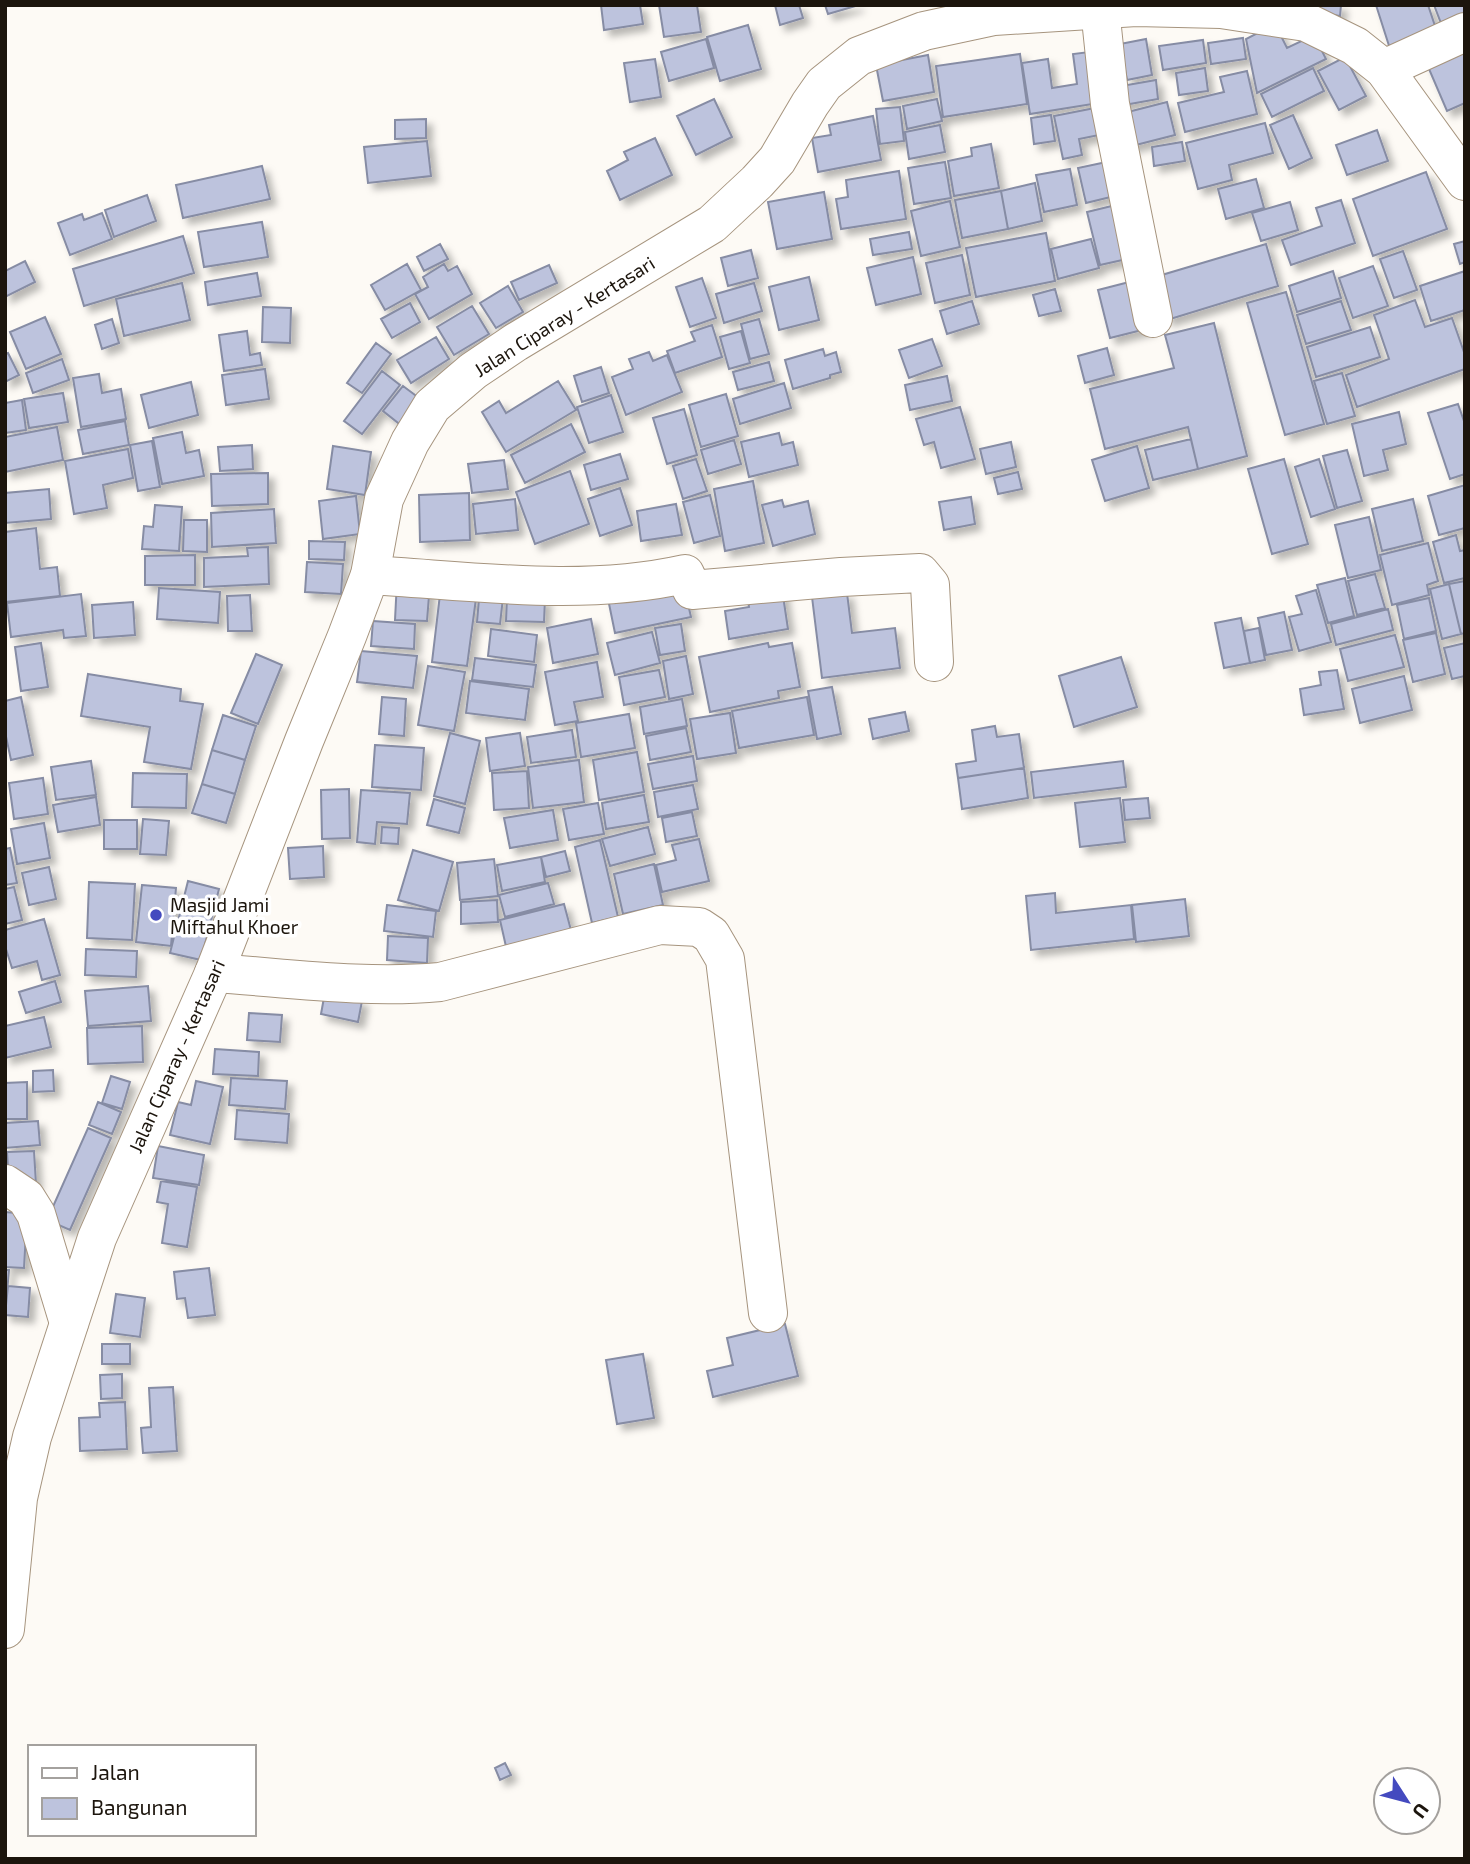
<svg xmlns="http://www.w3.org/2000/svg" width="1470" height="1864" viewBox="0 0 1470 1864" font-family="'Exo 2',sans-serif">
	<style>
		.building { fill: #bdc3dd; stroke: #868ca4; stroke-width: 2; filter: url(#shadow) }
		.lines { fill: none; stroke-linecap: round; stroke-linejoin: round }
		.minor-casing { stroke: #a6947e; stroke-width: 40 }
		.major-casing { stroke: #a6947e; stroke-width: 40 }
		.minor { stroke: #fff; stroke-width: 38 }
		.major { stroke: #fff; stroke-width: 38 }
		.poi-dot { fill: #444abf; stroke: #fff; stroke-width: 2.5 }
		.labels { text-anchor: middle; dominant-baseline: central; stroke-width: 7; stroke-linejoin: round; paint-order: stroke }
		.street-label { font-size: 19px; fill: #1c150d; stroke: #fff }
		.poi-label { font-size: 19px; fill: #1c150d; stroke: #fff; text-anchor: start }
	</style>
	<defs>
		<filter id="shadow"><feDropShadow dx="6" dy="6" stdDeviation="3.5" flood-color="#0004"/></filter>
	</defs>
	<rect width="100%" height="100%" fill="#fdfaf5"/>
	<path class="building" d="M601 5H640L643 24 604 30Z
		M659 5H697L701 32 664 37Z
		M775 5H799L803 18 780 25Z
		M825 5H859L828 14Z
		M1320 5H1341L1340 16 1319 13Z
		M1376 5H1428L1438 35 1391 52Z
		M1434 5H1464L1465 24 1444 31Z
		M1275 24 1287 48 1314 35 1326 59 1257 93 1246 39Z
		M748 25 761 69 720 81 707 37Z
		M1243 38 1246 59 1211 64 1208 43Z
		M706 39 714 68 669 81 661 52Z
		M1146 39 1152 75 1127 80 1120 44Z
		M1203 40 1206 63 1163 70 1159 46Z
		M1465 45V103L1447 111 1426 62Z
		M1097 51 1105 102 1030 114 1022 63 1048 59 1052 88 1077 84 1073 54Z
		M1020 54 1027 104 943 117 936 66Z
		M928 55 934 92 883 101 876 65Z
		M1345 57 1366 96 1339 110 1318 71Z
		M655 59 661 97 630 102 624 63Z
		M1205 68 1208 91 1179 95 1176 73Z
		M1313 68 1324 91 1272 117 1261 94Z
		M1247 71 1257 114 1185 132 1178 103 1224 92 1220 77Z
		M1156 80 1158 99 1113 107 1110 88Z
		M714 99 732 137 696 155 677 116Z
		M937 99 942 121 907 129 903 106Z
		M1167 102 1175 135 1128 147 1120 114Z
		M1105 106 1109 133 1079 139 1082 155 1063 159 1054 116Z
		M900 107 904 141 880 144 876 109Z
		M1051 115 1055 141 1034 144 1031 118Z
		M1293 115 1312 158 1289 169 1270 125Z
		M873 116 881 160 818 172 812 138 831 135 829 125Z
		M426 119V138L395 139V120Z
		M1265 123 1273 153 1229 165 1232 180 1198 189 1186 143Z
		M940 125 945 152 909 159 905 132Z
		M1377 130 1388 161 1347 175 1336 145Z
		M655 138 672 175 620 200 607 171 628 160 624 152Z
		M427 141 431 176 368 183 364 147Z
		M1182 142 1185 161 1154 166 1152 147Z
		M991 144 999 188 954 196 948 161 972 156 971 148Z
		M1116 160 1123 194 1086 203 1078 168Z
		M945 162 951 198 914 204 908 168Z
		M262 166 270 199 183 218 176 185Z
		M1070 169 1077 205 1044 212 1036 175Z
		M899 171 906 219 841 229 836 199 848 197 846 180Z
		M1426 172 1447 229 1373 256 1353 199Z
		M1256 179 1264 208 1226 219 1218 189Z
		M1035 183 1042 221 1008 229 1001 191Z
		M1001 191 1008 229 962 238 955 200Z
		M824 192 832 239 777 249 768 202Z
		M147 195 156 221 114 237 105 210Z
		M1341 200 1355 243 1291 265 1282 240 1322 226 1316 208Z
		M950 201 960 247 921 256 911 211Z
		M1290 202 1298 230 1261 241 1252 213Z
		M1124 203 1136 257 1100 265 1087 212Z
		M102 213 112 239 70 255 58 223 82 214 84 220Z
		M262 222 268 257 204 267 198 232Z
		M909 232 912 249 873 255 870 239Z
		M1046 233 1055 281 976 297 966 248Z
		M183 236 194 273 84 306 73 269Z
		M1091 239 1099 268 1058 279 1051 249Z
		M1465 241V262L1460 264 1454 244Z
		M440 244 448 259 424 271 417 257Z
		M1266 244 1278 286 1167 320 1155 277Z
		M751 250 758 278 728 286 721 258Z
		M1403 251 1417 290 1394 298 1380 259Z
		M962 255 970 295 935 303 926 263Z
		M913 257 921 294 876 305 867 268Z
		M25 261 35 282 5 297V271Z
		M407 264 421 290 385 310 371 285Z
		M444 264 448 271 457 266 472 294 429 319 415 294 428 287 423 277Z
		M549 265 557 283 519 300 511 282Z
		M1373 266 1388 306 1353 318 1339 278Z
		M1333 271 1341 298 1297 312 1289 286Z
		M1465 271V310L1431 321 1420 286Z
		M257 273 261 296 208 305 205 282Z
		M809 277 819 320 779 330 769 287Z
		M702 278 716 318 690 327 676 287Z
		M1137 280 1150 328 1110 338 1098 290Z
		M182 283 190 320 124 336 116 299Z
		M754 283 762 311 724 323 716 294Z
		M508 286 523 312 496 328 480 303Z
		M1055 289 1061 311 1039 316 1033 295Z
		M1286 292 1324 424 1285 435 1247 303Z
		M1415 300 1425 327 1452 318 1465 355V369L1357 407 1346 375 1389 359 1374 315Z
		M972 301 979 324 947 334 940 311Z
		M1341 301 1351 330 1306 344 1297 315Z
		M410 303 420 322 392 338 381 319Z
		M472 306 489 334 454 355 437 327Z
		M263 307 291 308 290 343 262 342Z
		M45 317 61 354 26 369 10 332Z
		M112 319 119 343 102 349 95 325Z
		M759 319 769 354 750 359 741 324Z
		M1214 323 1247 456 1198 469 1188 427 1105 449 1090 389 1174 368 1165 335Z
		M712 325 722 357 675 373 667 351 695 341 691 332Z
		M1370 327 1380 357 1316 377 1307 347Z
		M247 331 250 355 260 353 262 365 224 371 219 335Z
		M741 331 750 363 729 369 720 337Z
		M436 337 449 359 411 383 397 360Z
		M932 339 942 366 909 378 899 350Z
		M376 343 391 354 362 393 347 383Z
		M1107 348 1114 375 1085 383 1078 356Z
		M823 349 825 356 836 352 841 372 830 375V378L793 389 785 360Z
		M649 352 653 361 667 355 682 392 626 415 612 377 633 369 629 359Z
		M8 353 19 375 5 382V354Z
		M62 359 69 380 33 393 26 373Z
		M769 362 774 381 738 390 733 372Z
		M601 367 609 393 582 402 574 376Z
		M265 369 269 399 226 405 222 375Z
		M382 371 400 385 362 434 344 421Z
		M1342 373 1355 416 1327 424 1314 381Z
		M99 374 102 393 121 389 126 419 81 427 73 378Z
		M947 376 952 401 910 410 905 385Z
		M558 381 576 410 506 452 482 412 499 401 506 413Z
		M191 382 198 415 149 428 141 395Z
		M784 383 791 408 740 424 733 399Z
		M403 386 423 401 402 426 383 411Z
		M63 393 68 422 29 428 24 399Z
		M726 394 738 436 701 447 689 405Z
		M611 395 623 432 589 443 577 407Z
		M22 400 26 430 5 433V403Z
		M1458 404 1465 424V474L1450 479 1428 413Z
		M960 407 975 459 941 468 934 442 924 445 916 419Z
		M684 409 697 455 667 464 653 418Z
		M1399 412 1406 444 1383 450 1388 470 1364 476 1352 424Z
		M125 421 129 445 83 454 78 430Z
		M571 424 585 452 525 483 511 455Z
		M57 427 63 460 5 472V437Z
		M182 432 186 453 199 450 204 476 162 484 153 438Z
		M779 433 782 445 793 442 798 465 749 477 741 442Z
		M1191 439 1198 469 1153 480 1145 450Z
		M734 440 741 464 708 474 701 450Z
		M152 441 160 487 138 491 130 445Z
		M1011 442 1016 467 986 474 980 449Z
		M252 445 253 469 220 471 218 447Z
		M333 446 371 452 365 495 327 489Z
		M1137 446 1149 488 1105 501 1092 460Z
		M128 449 133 478 103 485 107 508 74 514 65 461Z
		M1347 450 1362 501 1337 508 1323 456Z
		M620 454 628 479 591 490 584 465Z
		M696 459 707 491 683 499 673 466Z
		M1284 459 1308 544 1272 554 1248 469Z
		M1319 459 1335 509 1311 517 1295 467Z
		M504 460 508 489 472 493 468 464Z
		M570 471 589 524 535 544 516 492Z
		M1018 472 1022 489 998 494 994 478Z
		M268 473V504L212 506 211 474Z
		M753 481 764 543 725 551 714 489Z
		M1465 485V528L1439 535 1428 496Z
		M620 488 632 525 600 536 588 499Z
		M49 489 51 519 5 523V493Z
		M469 493 470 540 420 542 419 495Z
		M710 495 720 536 694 543 683 502Z
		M356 496 360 534 323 539 319 501Z
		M971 497 975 524 944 530 939 502Z
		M515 499 518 530 476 534 473 504Z
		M1413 499 1423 541 1382 551 1372 509Z
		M782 500 784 507 808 501 815 534 773 546 762 505Z
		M676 504 682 535 641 541 637 511Z
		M155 505 182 507 179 551 142 549 144 526 153 527Z
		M274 509 276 543 212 547 211 513Z
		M1369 517 1381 570 1348 578 1335 525Z
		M184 520H207V552L183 551Z
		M36 528 40 569 57 567 60 596 5 602V532Z
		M1456 535 1460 551 1465 550V578L1444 583 1433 542Z
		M309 541 345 542 344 560 309 559Z
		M1428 543 1438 581 1427 585 1429 595 1392 605 1380 555Z
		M268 547 269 584 204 587V558L248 556 247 548Z
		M195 555V585H145V556Z
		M307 562 343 564 341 594 305 592Z
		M1375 574 1385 608 1357 615 1348 581Z
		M682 578 691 617 615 633 607 594Z
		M1345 578 1354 616 1328 623 1317 585Z
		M397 581 430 583 427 621 395 620Z
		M1465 581V633L1461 634 1449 584Z
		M1449 584 1461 634 1442 639 1430 589Z
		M441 586 477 591 467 666 432 662Z
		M480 587 504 589 500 624 477 622Z
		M159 588 220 592 218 623 157 619Z
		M782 589 788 629 729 639 725 611 749 607 747 594Z
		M1316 590 1331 642 1299 651 1289 617 1302 614 1296 596Z
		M847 593 852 633 895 628 900 668 822 678 812 597Z
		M81 594 86 636 64 638 63 630 11 637 7 603Z
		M250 595 252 631H228L227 596Z
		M507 597 545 599 544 622 506 621Z
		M1429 598 1436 631 1404 639 1397 605Z
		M133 602 135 635 94 638 92 605Z
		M1388 609 1393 630 1336 645 1331 624Z
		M1284 612 1292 650 1266 655 1258 618Z
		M1241 618 1250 663 1224 668 1215 623Z
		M591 619 598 654 553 663 547 628Z
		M373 621 415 624 414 649 371 646Z
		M681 624 685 651 660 655 655 628Z
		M1259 628 1265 660 1250 663 1244 631Z
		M491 629 537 635 534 662 488 656Z
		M652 632 660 663 615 675 607 643Z
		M1436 633 1445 674 1413 682 1403 640Z
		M1395 635 1404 667 1348 681 1340 649Z
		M41 643 48 687 21 691 15 647Z
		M768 643 769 647 792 643 800 687 778 691 779 698 710 712 699 657Z
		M1465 643V676L1452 679 1444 648Z
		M361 651 417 656 413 688 357 682Z
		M256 654 282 665 258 724 231 713Z
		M686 656 693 694 669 699 663 661Z
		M1121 657 1137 707 1074 727 1059 676Z
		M475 658 536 665 533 687 472 680Z
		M597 662 603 697 574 702 578 721 555 725 545 672Z
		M428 666 465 672 454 731 418 725Z
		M659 670 665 697 624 705 619 677Z
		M1337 670 1344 709 1304 715 1300 689 1321 685 1319 672Z
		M88 674 181 689 180 701 203 704 191 769 144 762 150 727 81 716Z
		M1404 676 1412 710 1360 723 1352 689Z
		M470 681 529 689 525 720 466 713Z
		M832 687 841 734 817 739 808 691Z
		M21 697 33 755 11 760 5 732V701Z
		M382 697 406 699 404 736 379 734Z
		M807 697 814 735 739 748 732 711Z
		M682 699 687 726 644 734 640 707Z
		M905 712 909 731 873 739 869 719Z
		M730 713 736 753 697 759 690 719Z
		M629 714 635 748 581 757 576 723Z
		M223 715 256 726 245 760 212 750Z
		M995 726 997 737 1019 734 1024 768 958 778 956 764 976 761 972 730Z
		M686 728 691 752 650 760 646 736Z
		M572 730 576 757 531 763 527 737Z
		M450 733 480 741 465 804 434 796Z
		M520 733 525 766 490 771 486 738Z
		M375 745 424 748 421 790 372 787Z
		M212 750 245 760 235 794 202 784Z
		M637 752 644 792 599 800 593 760Z
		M693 756 697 781 653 789 648 764Z
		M579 760 584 802 533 808 528 767Z
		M91 761 96 795 56 800 51 767Z
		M1123 761 1126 787 1034 798 1031 772Z
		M1024 768 1028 798 962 809 958 778Z
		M527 771 529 808 494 810 492 773Z
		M133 773 187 774 186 808 132 807Z
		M43 778 48 814 14 819 9 783Z
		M202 784 235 794 226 823 192 813Z
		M693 785 698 809 658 817 654 792Z
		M349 789 350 838 322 839 321 790Z
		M361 790 410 793 407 824 377 822 375 844 357 842Z
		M644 795 649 822 606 829 602 803Z
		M96 797 100 825 58 832 53 805Z
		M1120 798 1125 842 1080 847 1075 803Z
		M1148 798 1150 818 1125 820 1123 800Z
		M434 799 465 808 459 833 427 825Z
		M598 803 604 834 569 840 563 809Z
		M553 810 558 840 510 848 504 818Z
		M692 812 697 836 666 842 662 818Z
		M143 819 169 821 166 855 140 854Z
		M104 820H137V849H104Z
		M44 823 50 858 17 864 11 829Z
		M382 827 399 828 398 844 381 843Z
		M648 827 655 854 610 866 602 839Z
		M699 839 709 881 662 892 656 865 676 860 672 845Z
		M600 840 618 917 592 923 575 847Z
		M323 846 324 877 290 879 288 848Z
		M10 848 17 883 5 885V849Z
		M413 850 453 862 439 911 398 900Z
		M565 851 570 871 546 877 541 857Z
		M541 857 545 882 502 891 497 865Z
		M494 859 498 896 460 900 457 863Z
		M654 864 663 905 623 914 614 874Z
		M49 867 56 899 29 905 22 873Z
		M188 881 219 889 201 960 170 953Z
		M89 882 135 884 132 940 87 938Z
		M548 883 554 904 505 917 499 895Z
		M142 885 176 888 171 946 136 942Z
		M14 887 22 920 5 924V889Z
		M1055 893 1056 913 1131 905 1134 939 1031 950 1026 896Z
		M1185 899 1189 936 1136 942 1132 905Z
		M497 900 498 922 461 924V902Z
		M564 904 572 934 507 951 500 920Z
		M387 905 436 911 433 937 384 931Z
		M44 919 60 975 42 980 37 961 12 968 5 946V930Z
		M388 936 428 938 427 963 387 960Z
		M86 949 137 951 136 977 85 975Z
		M55 981 61 1002 26 1013 19 992Z
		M148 986 151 1021 88 1026 85 991Z
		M325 992 362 1001 358 1022 321 1014Z
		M249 1013 282 1015 280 1042 247 1040Z
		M44 1017 51 1047 5 1058V1026Z
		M142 1026 143 1062 88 1064 87 1028Z
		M215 1049 259 1052 258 1076 213 1074Z
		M53 1070 54 1091 33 1092V1071Z
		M111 1076 130 1082 122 1109 102 1103Z
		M231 1078 287 1081 285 1109 229 1105Z
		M196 1081 223 1087 210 1144 170 1135 178 1102 191 1105Z
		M27 1082V1119H5V1083Z
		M98 1102 121 1112 112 1134 89 1125Z
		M237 1110 289 1114 287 1143 235 1139Z
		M38 1121 40 1145 5 1148V1123Z
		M88 1128 111 1138 70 1230 47 1220Z
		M158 1146 204 1155 199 1185 153 1178Z
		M34 1151 36 1184 9 1185 7 1152Z
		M161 1181 197 1187 187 1247 162 1243 168 1204 157 1202Z
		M5 1212 27 1214 24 1268 5 1267Z
		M209 1268 215 1315 188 1318 185 1298 177 1299 174 1272Z
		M5 1270H9L5 1315Z
		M8 1286 30 1288 28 1317 5 1315Z
		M116 1294 145 1298 140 1337 110 1333Z
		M785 1324 798 1376 713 1397 707 1371 733 1365 727 1338Z
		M102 1344H130V1364H102Z
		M643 1354 654 1418 617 1424 606 1360Z
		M122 1374V1398L101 1399 100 1375Z
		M173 1387 177 1451 143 1453 141 1428 151 1427 149 1388Z
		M125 1402 127 1449 80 1451 79 1418 100 1417 99 1403Z
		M505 1763 511 1775 500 1780 495 1768Z"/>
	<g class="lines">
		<defs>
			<path id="minor" d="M1100 9 1110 104 1153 318
				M1384 69 1465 32
				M370 575C473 581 582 597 685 574L692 590 841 577 920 573 930 585 934 662
				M214 973C288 978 366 989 440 982L660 925 699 927 711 935 725 959 768 1313
				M5 1184 26 1198 36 1214 69 1323"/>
			<path id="major" d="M5 1629 18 1498 32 1437 97 1238 214 973 304 741 347 636 370 575 384 499 410 442 432 406 473 371 516 342 712 224 757 182 777 160 810 104 824 84 859 56 924 31 994 16 1136 7 1221 9 1306 22 1355 46 1384 69 1465 181"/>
		</defs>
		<use href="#minor" class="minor-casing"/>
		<use href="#major" class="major-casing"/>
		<use href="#minor" class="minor"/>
		<use href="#major" class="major"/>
	</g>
	<circle class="poi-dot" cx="156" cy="915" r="7"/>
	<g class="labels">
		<g class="street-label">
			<text transform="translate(564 316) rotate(-32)">Jalan Ciparay - Kertasari</text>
			<text transform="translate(176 1056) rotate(-66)">Jalan Ciparay - Kertasari</text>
		</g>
		<g class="poi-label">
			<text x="170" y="904">Masjid Jami<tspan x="170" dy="22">Miftahul Khoer</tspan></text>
		</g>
	</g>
	<rect width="1470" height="1864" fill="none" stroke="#1c150d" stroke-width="14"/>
	<rect x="28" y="1745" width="228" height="91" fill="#ffffff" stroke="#a4a19e" stroke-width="2"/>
	<rect x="42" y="1768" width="35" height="10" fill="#ffffff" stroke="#a4a19e" stroke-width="2"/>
	<text x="91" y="1780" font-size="21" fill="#1c150d">Jalan</text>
	<rect x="42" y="1798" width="35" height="21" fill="#bdc3dd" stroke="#a4a19e" stroke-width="2"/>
	<text x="91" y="1815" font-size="21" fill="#1c150d">Bangunan</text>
	<g transform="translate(1407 1801) rotate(126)"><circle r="33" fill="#ffffff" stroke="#a4a19e" stroke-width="2"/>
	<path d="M0-5L12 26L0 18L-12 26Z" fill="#444abf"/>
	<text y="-10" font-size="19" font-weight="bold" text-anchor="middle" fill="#1c150d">U</text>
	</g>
</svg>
